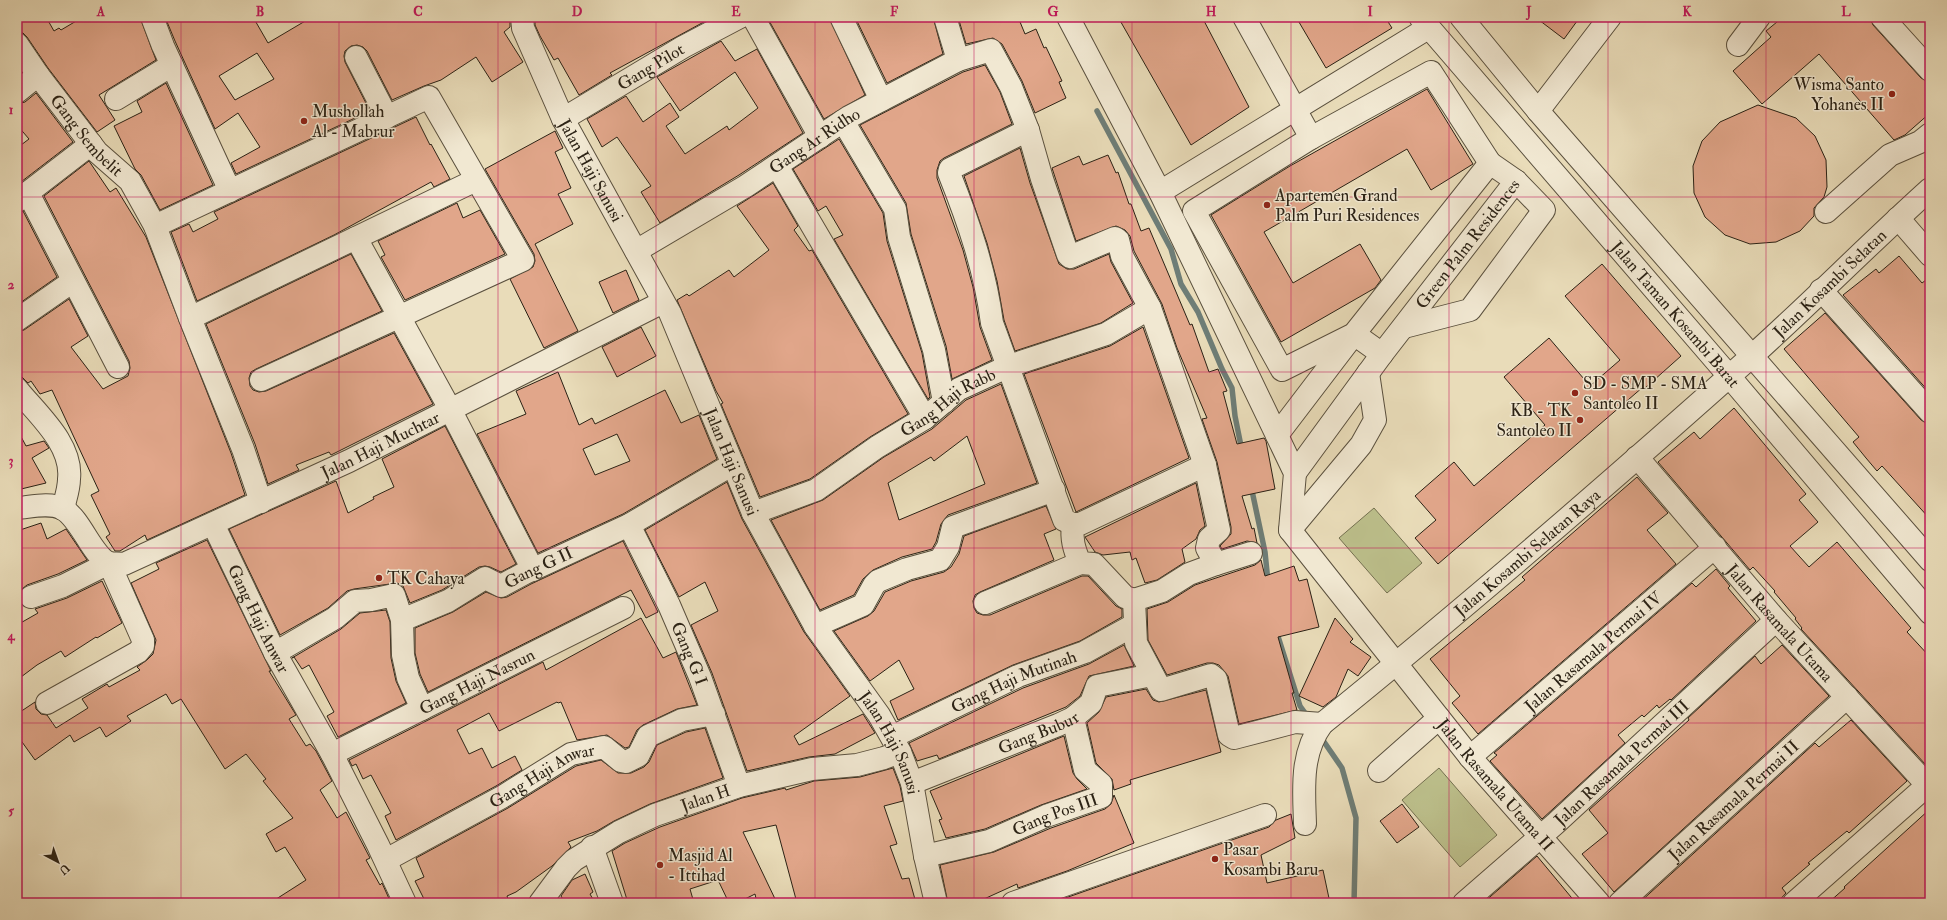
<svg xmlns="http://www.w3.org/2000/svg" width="1947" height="920" viewBox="0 0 1947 920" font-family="'IM FELL Double Pica',serif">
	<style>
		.green { fill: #bcbf8b; stroke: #747050 }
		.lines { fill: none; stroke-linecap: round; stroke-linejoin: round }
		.stream { stroke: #6e7d76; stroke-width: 5.5 }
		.building { fill: #e1a68a; stroke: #2b2215; fill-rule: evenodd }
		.minor-casing { stroke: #5a503e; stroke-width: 24 }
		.minor { stroke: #f1e8d2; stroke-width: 22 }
		.grid { fill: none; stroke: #c2185b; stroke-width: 1; stroke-opacity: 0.55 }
		.poi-dot { fill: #8f2418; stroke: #f1e8d2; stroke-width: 1.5 }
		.labels { text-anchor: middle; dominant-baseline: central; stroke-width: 3; stroke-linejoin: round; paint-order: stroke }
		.street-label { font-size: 17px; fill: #2b2215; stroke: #f1e8d2 }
		.poi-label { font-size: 17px; fill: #2b2215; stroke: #f1e8d2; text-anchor: start }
		.neatline { fill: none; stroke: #c2185b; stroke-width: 1.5 }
		.grid-label { font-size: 13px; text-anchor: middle; font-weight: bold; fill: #c2185b }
	</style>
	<rect width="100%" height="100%" fill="#e9dcb9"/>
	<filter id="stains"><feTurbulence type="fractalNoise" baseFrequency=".005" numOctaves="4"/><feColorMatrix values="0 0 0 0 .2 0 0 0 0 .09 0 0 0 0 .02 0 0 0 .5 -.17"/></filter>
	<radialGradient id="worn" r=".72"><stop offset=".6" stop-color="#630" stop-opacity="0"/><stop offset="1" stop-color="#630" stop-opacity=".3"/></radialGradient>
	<path class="green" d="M1374 508 1422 563 1387 593 1339 538Z
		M1439 768 1497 835 1460 867 1402 800Z"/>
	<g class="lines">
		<path class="stream" d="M1097 111 1171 249 1181 284 1198 312 1222 369 1232 388 1235 416 1242 451
			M1251 486 1265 552 1268 582
			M1276 630 1300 706 1308 717
			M1320 736 1342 768 1356 818 1354 903"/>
	</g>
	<path class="building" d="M17 17H46L54 31 59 28 61 30 83 17H140L156 60 99 95 115 120 97 132 48 68 27 37 23 33 17 32Z
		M165 17H253L268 43 312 17H510V27L504 32 523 62 492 82 476 57 441 80 424 86 392 100 367 51 363 47 357 45 351 46 345 51 344 56 345 62 370 111 236 174 231 163 260 147 238 113 215 129 175 41ZM257 53 274 79 235 100 219 76Z
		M535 17H713L610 73 612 75 579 95 558 58 554 60 540 36 535 25Z
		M767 17H829L865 95 824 119Z
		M855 17H933L943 54 887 83Z
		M958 17H1018L1025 34 1036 29 1044 48 1046 47 1062 81 1059 82 1066 98 1035 113 1022 81 1002 44 993 38 966 44Z
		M1118 17H1202L1249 107 1191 145Z
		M1296 17H1385L1392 28 1326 68Z
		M1535 17H1580L1564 39Z
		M1783 17H1870L1873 25 1921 78 1930 82V113L1905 135 1894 140 1819 54 1762 104 1733 71 1771 37 1766 31Z
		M721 41 735 61 757 49 803 133 739 175 660 223 641 192 651 186 617 137 602 147 587 119 626 96 643 122 670 103 679 117 666 126 685 154 727 126 729 130 758 108 735 72 680 111 657 77Z
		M985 65 1000 92 1012 124 944 158 940 161 937 170V178L963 250 973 287 980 327 992 360 952 379 946 346 911 234 906 203 860 125 963 72Z
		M166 83 213 185 160 210 141 175 135 169 114 126 142 112 137 101Z
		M1427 89 1473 164 1431 190 1407 149 1264 232 1293 283 1360 244 1381 280 1375 288 1281 342 1211 215 1290 166Z
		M36 93 73 142 17 185V148L29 139 17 125V104L25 102Z
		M1758 105 1796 118 1815 136 1826 160 1827 187 1824 197 1814 208V216L1800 231 1776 242 1750 244 1725 235 1705 217 1694 193 1693 166 1702 141 1720 122Z
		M416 117 430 145 431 144 450 179 434 187 431 182 334 235 197 301 171 232 189 224 193 232 218 219 214 212Z
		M555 131 563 148 555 152 571 188 558 194 573 224 535 244 578 331 544 348 510 279 533 267 535 261 534 254 485 169Z
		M839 139 883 213 887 241 922 353 930 397 928 399 834 239 843 235 826 206 818 211 793 169Z
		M1020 148 1030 183 1059 264 1067 269H1074L1109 254 1111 262 1133 303 1101 323 1015 351 1004 320 997 281 987 243 964 176Z
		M1108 155 1116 173 1118 172 1129 204H1131L1141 231 1149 228 1190 325 1192 324 1209 372 1218 369 1227 391 1223 392 1237 444 1264 438 1266 441 1275 489 1242 496 1252 529 1254 528 1257 543 1247 541 1222 549 1220 546 1231 534V527L1217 462 1202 419 1207 418 1177 348 1162 304 1134 251 1130 236 1125 230 1116 226 1076 241 1052 168 1079 156 1083 165Z
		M89 161 110 192 116 188 146 237 231 453 245 495 147 540 145 535 120 551H115L106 537 110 534 91 495 99 491 52 390 40 394 31 381 28 383 22 377H17V332L24 330 69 299 88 336 71 347 103 389 128 376 130 368 129 361 44 196Z
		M773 183 798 226 794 230 809 251 812 250 908 414 870 437 810 479 760 497 721 404 723 403 716 391 677 300 687 294 689 296 729 270 734 277 769 250 737 206Z
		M457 203 463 218 480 210 505 254 405 300 381 257 385 255 378 241Z
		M23 211 57 277 17 305V213Z
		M351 254 382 311 256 369 251 372 249 378 250 386 253 390 259 392 266 391 394 333 433 404 331 455 329 452 296 465 299 470 268 484 255 444 206 324Z
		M1899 256 1922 283 1930 277V393L1843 295 1876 269 1879 273Z
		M1602 264 1681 356 1644 389 1643 387 1438 564 1415 538 1436 520 1415 496 1454 462 1474 486 1545 425 1504 377 1549 338 1590 386 1620 360 1565 296Z
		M626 270 639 300 613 313 599 282Z
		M1825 313 1921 420 1930 424V519L1882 466 1877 471 1866 458 1853 442 1859 437 1784 349Z
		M641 327 656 356 617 377 602 347Z
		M1143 327 1189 458 1076 512 1024 374 1110 346Z
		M558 372 579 425 592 418 595 424 665 390 681 423 699 415 717 459 623 514 538 553 477 434 526 414 516 391ZM617 434 630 461 595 475 583 449Z
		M1001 384 1037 483 948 515 941 524 936 542 932 549 902 557 873 570 863 579 854 595 820 610 771 520 823 500 884 457 932 429 966 400ZM967 436 985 484 899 520 888 483 931 457 934 461Z
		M1734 408 1806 494 1799 500 1818 522 1790 546 1809 567 1837 542 1911 628 1907 632 1930 657V761L1926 765 1801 629 1802 628 1795 619 1796 618 1774 592 1775 591 1753 567 1750 570 1658 462 1694 432 1700 439Z
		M445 426 516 564 501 572 490 567 485 566 479 567 442 590 410 603 403 586 397 583 354 589 347 591 328 608 280 635 229 529 336 481 348 513 374 499 373 497 394 487 382 459Z
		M17 429 26 446 44 441 49 448 32 458 46 483 17 490Z
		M1637 477 1668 513 1647 530 1676 564 1478 734 1452 703 1460 696 1430 659 1525 580 1522 577Z
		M727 482 742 519 804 632 850 696 794 736 799 745 863 714 875 733 835 754 809 757 747 771 712 673 691 625 718 611 705 582 679 597 645 530Z
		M1196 483 1205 526 1200 530 1196 539 1182 549 1185 562 1157 580 1145 583 1136 558 1132 560 1130 552 1103 555 1095 552 1085 537Z
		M1046 506 1056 529 1044 534 1054 560 980 592 975 595 973 601 974 608 977 613 983 615H990L1082 576H1088L1116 606 1122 609V617L1080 641 1013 665 898 720 890 701 914 689 899 660 870 681 834 631 868 616 874 611 885 592 911 581 944 572 951 567 959 554 964 536Z
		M41 523 47 539 66 529 87 560 58 574 27 585 17 593V531Z
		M207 540 271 671H269L296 715 289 719 306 746 310 744 316 751 332 781 320 790 337 818 346 812 370 858 366 860 380 885 382 883 391 903H270L306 880 285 847 276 852 266 834 293 818 263 781 266 779 246 754 225 769 181 699 172 704 166 694 127 716 131 721 106 737 100 727 74 742 70 735 35 760 17 735V714L35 702 36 709 41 714 47 715 56 728 88 708 82 699 107 684 109 687 140 670 137 667 147 660 153 654 156 640 131 583 159 569 156 563Z
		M623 541 658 612 646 618 631 590 428 692 420 674 415 653V628L453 612 486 592 501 598 507 597 531 584Z
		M1261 560 1265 576 1294 566 1299 581 1307 579 1319 627 1278 637 1294 693H1292L1297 710 1239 724 1228 676 1219 665 1213 663H1207L1167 675 1148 640 1147 609 1168 602 1195 585 1255 565Z
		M1716 569 1730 586 1728 588 1756 621 1671 700 1670 699 1659 708 1657 705 1644 717 1642 715 1618 735 1625 743 1542 819 1490 761 1497 755 1494 753 1692 583 1696 587Z
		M102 581 122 623 97 638 96 637 65 657 61 651 37 665 17 680V625L38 613 35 609 67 598Z
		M386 610 390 622 391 658 396 681 406 703 338 737 327 716 334 712 309 665 302 669 294 657 292 658 341 629 360 613Z
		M641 618 663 658 676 652 697 705 677 709 643 725 637 730 629 747 625 748 607 735 577 740 561 702 558 703 557 702 499 731 489 713 457 730 469 754 482 748 492 768 515 756 522 770 496 786 396 840 385 816 391 813 371 775 363 779 356 764 352 766 349 760 543 662 546 670Z
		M1335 618 1353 639 1350 642 1371 657 1358 676 1348 669 1336 697 1323 707 1299 696Z
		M1124 645 1134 666 1089 676 1080 696 1066 707 939 759 937 755 917 761 909 743 1023 688 1089 664Z
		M1782 645 1829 696 1614 892 1582 854 1608 833 1589 810 1689 720 1688 718 1755 656 1761 664Z
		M1146 689 1153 700 1159 702 1206 690 1221 752 1130 780 1131 784 1114 790 1112 779 1096 763 1087 723 1099 712 1106 697Z
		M1851 720 1907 781 1849 833 1847 831 1808 863 1810 864 1782 888 1786 893 1777 903H1639L1815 743 1819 747Z
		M705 728 723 778 650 804 614 821 597 831 568 842 571 847 552 866 516 892 507 896 508 899 502 903H426L415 881 424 877 416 858 508 808 576 766 601 760 618 773H631L644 767 649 762 657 745 686 732Z
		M1064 736 1073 773 1077 779 1087 789 1041 805 985 829 946 838 939 820 942 819 930 791Z
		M893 768 900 786 903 801 884 806 897 844 890 846 902 879 909 878 916 903H797L776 825 743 832 777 903H757L755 894 737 903H729L718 880 690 889 694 903H628L612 851 625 843 660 827 742 798 785 788 786 790 814 781 860 777Z
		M1114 795 1134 843 1067 871 1018 888 1017 884 984 899 986 903H948L940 865 994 852 1051 828 1105 809 1111 804Z
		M1402 804 1419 827 1397 843 1380 821Z
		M1930 809V903H1828L1845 888 1844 887Z
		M1291 814 1295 838 1261 855 1267 883 1323 870 1330 903H1051L1269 827 1276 820Z
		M1537 856 1576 903H1483Z
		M585 874 593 892 590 894 595 903H565L561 896 572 880Z"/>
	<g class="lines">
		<defs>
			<g id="minor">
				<path d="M152 17 163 46 230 191"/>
				<path id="s1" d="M522 17 523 28 563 119 670 313 753 513 815 626 879 715 900 752 912 783 925 856 936 903"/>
				<path d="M753 17 820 137"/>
				<path d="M841 17 881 100"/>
				<path id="s2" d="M1068 17 1160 192 1295 473 1290 530 1470 757 1599 903"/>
				<path d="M1244 17 1311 138 1194 211 1282 370 1354 334 1490 163 1516 181 1544 210 1470 310 1404 327"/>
				<path id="s3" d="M1420 17 1729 376 1930 613"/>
				<path d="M1461 17 1538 111 1930 560"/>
				<path d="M1882 17 1930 70"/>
				<path id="s4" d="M17 44 38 75 97 152 130 181 155 226 190 318 243 449 261 502"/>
				<path d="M1738 45 1759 17"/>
				<path d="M356 57 387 117"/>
				<path d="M958 60 991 50 1011 87 1028 130 950 169 949 173C969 223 985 270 992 323L1064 520 1073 524H1080L1205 465"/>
				<path d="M17 92 38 75"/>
				<path d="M116 99 172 65"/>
				<path d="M1538 111 1610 17"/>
				<path id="s5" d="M563 119 683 47 740 17"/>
				<path d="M843 121 895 209 899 237 934 350 944 402"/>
				<path d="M1028 130 1042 179 1068 255 1070 257 1115 238 1118 240 1122 256 1150 308 1205 465 1219 530 1209 539 1207 548 1216 564 1189 574 1162 591 1134 600 1136 643 1161 690 1211 675 1216 679 1229 735 1234 738 1295 722 1322 724"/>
				<path d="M1311 138 1431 72 1490 163"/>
				<path d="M777 166 925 418"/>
				<path d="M1160 192 1428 28"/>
				<path d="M28 193 118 367"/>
				<path d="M17 201 91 144"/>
				<path d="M1826 212 1890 155 1920 142 1930 134"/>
				<path d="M1898 218 1930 255"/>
				<path d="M155 226 429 97 523 260 261 380"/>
				<path d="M356 238 451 411 533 570"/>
				<path id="s6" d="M636 251 746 186 849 117 958 60 945 17"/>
				<path d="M1821 290 1930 412"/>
				<path d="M190 318 476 180"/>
				<path d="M17 320 73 281"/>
				<path d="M17 389C37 414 73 444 69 479 69 489 65 500 63 509"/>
				<path d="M1277 435 1354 334 1382 354"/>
				<path id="s7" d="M1637 457 1776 620 1930 788"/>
				<path id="s8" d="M1295 473 1382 354 1516 181"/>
				<path id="s9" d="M17 508C31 507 50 502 63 509 81 519 92 556 109 563 113 564 120 563 124 564L349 461 663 302"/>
				<path id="s10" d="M753 513 816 490 877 447 925 418 959 389 1009 366 1106 334 1150 308"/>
				<path id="s11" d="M213 524 275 653 332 754 378 845 405 903"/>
				<path d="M1073 524C1071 539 1074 549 1080 563L1094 564 1125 597 1134 600"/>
				<path id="s12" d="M629 525 669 605 700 677 739 786"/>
				<path d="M1290 530 1361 445 1375 420 1368 373"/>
				<path d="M1216 564 1251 553"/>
				<path d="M31 597 63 586 109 563 143 640V646L138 652 47 703"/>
				<path d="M985 603 1080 563"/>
				<path id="s13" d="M402 620 448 601 485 578 501 586 525 573 629 525 733 464"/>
				<path d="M815 626 863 605 874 585 878 581 907 569 940 560 948 547 953 527 1054 490"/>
				<path d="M275 653 335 618 355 601 371 600 394 595 402 620 403 655 408 678 422 709"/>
				<path id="s14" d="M892 737 1018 676 1085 652 1134 625"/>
				<path id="s15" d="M332 754 623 608"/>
				<path id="s16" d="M1470 757 1715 547"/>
				<path d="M1379 771 1439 718"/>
				<path id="s17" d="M912 783 1058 725 1073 718 1091 703 1097 686 1152 675"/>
				<path id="s18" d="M1305 824C1304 790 1300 754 1322 724 1468 606 1611 482 1752 356 1812 302 1869 244 1930 189"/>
				<path d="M592 847 612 903"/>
				<path id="s19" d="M925 856 989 841 1046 816 1101 797V784L1085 770 1073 718"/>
				<path id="s20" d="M386 860 502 797 571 754 604 747 621 761 626 762 638 756 648 736 682 720 714 714"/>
				<path id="s21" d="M540 903 566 868 574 860 619 832 655 815 739 786 812 769 857 765 884 758 900 752"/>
				<path d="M1013 903 1265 815"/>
				<path id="s22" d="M1464 903 1555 824 1776 620"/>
				<path id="s23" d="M1620 903 1847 697"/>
				<path d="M1794 903 1930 783"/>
			</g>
		</defs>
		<use href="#minor" class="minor-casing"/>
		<use href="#minor" class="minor"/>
	</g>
	<path class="grid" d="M181 17V903M339 17V903M498 17V903M656 17V903M815 17V903M974 17V903M1132 17V903M1291 17V903M1449 17V903M1608 17V903M1766 17V903M17 197H1930M17 372H1930M17 548H1930M17 723H1930"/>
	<g class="poi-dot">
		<circle cx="1892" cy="94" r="4"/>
		<circle cx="304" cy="121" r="4"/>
		<circle cx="1267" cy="205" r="4"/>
		<circle cx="1575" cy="393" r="4"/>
		<circle cx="1580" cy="420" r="4"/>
		<circle cx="379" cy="578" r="4"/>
		<circle cx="1215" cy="859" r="4"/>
		<circle cx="660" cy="865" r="4"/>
	</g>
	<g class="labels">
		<g class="street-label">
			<text stroke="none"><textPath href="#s5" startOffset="102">Gang Pilot</textPath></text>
			<text stroke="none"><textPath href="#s4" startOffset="115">Gang Sembelit</textPath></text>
			<text stroke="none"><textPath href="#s6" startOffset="210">Gang Ar Ridho</textPath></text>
			<text stroke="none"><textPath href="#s1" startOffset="169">Jalan Haji Sanusi</textPath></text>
			<text stroke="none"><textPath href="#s8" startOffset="287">Green Palm Residences</textPath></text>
			<text stroke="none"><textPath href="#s18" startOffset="776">Jalan Kosambi Selatan</textPath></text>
			<text stroke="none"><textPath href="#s3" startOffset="392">Jalan Taman Kosambi Barat</textPath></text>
			<text stroke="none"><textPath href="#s10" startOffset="226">Gang Haji Rabb</textPath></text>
			<text stroke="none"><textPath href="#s9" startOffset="416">Jalan Haji Muchtar</textPath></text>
			<text stroke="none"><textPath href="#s1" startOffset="493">Jalan Haji Sanusi</textPath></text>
			<text stroke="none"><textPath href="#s18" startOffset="371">Jalan Kosambi Selatan Raya</textPath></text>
			<text stroke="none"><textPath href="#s13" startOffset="153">Gang G II</textPath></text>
			<text stroke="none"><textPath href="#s11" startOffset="105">Gang Haji Anwar</textPath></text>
			<text stroke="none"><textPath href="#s7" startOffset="219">Jalan Rasamala Utama</textPath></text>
			<text stroke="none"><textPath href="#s16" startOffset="162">Jalan Rasamala Permai IV</textPath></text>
			<text stroke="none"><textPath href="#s12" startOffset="142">Gang G I</textPath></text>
			<text stroke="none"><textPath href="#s15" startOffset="162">Gang Haji Nasrun</textPath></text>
			<text stroke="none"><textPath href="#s14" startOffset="134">Gang Haji Mutinah</textPath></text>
			<text stroke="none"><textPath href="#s17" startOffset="136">Gang Bubur</textPath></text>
			<text stroke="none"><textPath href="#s1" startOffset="817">Jalan Haji Sanusi</textPath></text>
			<text stroke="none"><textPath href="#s22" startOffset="211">Jalan Rasamala Permai III</textPath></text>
			<text stroke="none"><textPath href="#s20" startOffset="178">Gang Haji Anwar</textPath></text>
			<text stroke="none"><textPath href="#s2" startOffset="894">Jalan Rasamala Utama II</textPath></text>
			<text stroke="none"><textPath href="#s21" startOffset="201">Jalan H</textPath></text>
			<text stroke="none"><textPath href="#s23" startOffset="153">Jalan Rasamala Permai II</textPath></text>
			<text stroke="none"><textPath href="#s19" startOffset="137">Gang Pos III</textPath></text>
		</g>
		<g class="poi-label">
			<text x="1884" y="84" text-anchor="end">Wisma Santo<tspan x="1884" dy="20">Yohanes II</tspan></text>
			<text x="312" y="111">Mushollah<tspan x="312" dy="20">Al - Mabrur</tspan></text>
			<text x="1275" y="195">Apartemen Grand<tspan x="1275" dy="20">Palm Puri Residences</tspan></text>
			<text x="1583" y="383">SD - SMP - SMA<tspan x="1583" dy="20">Santoleo II</tspan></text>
			<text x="1572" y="410" text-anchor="end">KB - TK<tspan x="1572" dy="20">Santoleo II</tspan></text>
			<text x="387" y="578">TK Cahaya</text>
			<text x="1223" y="849">Pasar<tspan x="1223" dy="20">Kosambi Baru</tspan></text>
			<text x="668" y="855">Masjid Al<tspan x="668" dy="20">- Ittihad</tspan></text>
		</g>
	</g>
	<rect width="1947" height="920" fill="none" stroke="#e9dcb9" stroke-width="44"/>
	<g transform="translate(58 862) rotate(139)" stroke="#f1e8d2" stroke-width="3" paint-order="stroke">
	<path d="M0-3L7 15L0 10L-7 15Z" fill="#2b2215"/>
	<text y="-6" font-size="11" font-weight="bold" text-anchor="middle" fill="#2b2215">U</text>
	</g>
	<rect x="22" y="22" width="1903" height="876" class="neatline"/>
	<g class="grid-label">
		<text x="101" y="16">A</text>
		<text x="260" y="16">B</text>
		<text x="418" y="16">C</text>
		<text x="577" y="16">D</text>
		<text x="736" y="16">E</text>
		<text x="894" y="16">F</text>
		<text x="1053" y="16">G</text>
		<text x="1211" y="16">H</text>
		<text x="1370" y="16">I</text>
		<text x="1529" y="16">J</text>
		<text x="1687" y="16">K</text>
		<text x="1846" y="16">L</text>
		<text x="11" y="114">1</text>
		<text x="11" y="289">2</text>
		<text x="11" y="465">3</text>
		<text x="11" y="640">4</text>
		<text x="11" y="815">5</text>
	</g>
	<rect width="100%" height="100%" filter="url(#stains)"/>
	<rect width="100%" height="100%" fill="url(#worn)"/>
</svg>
